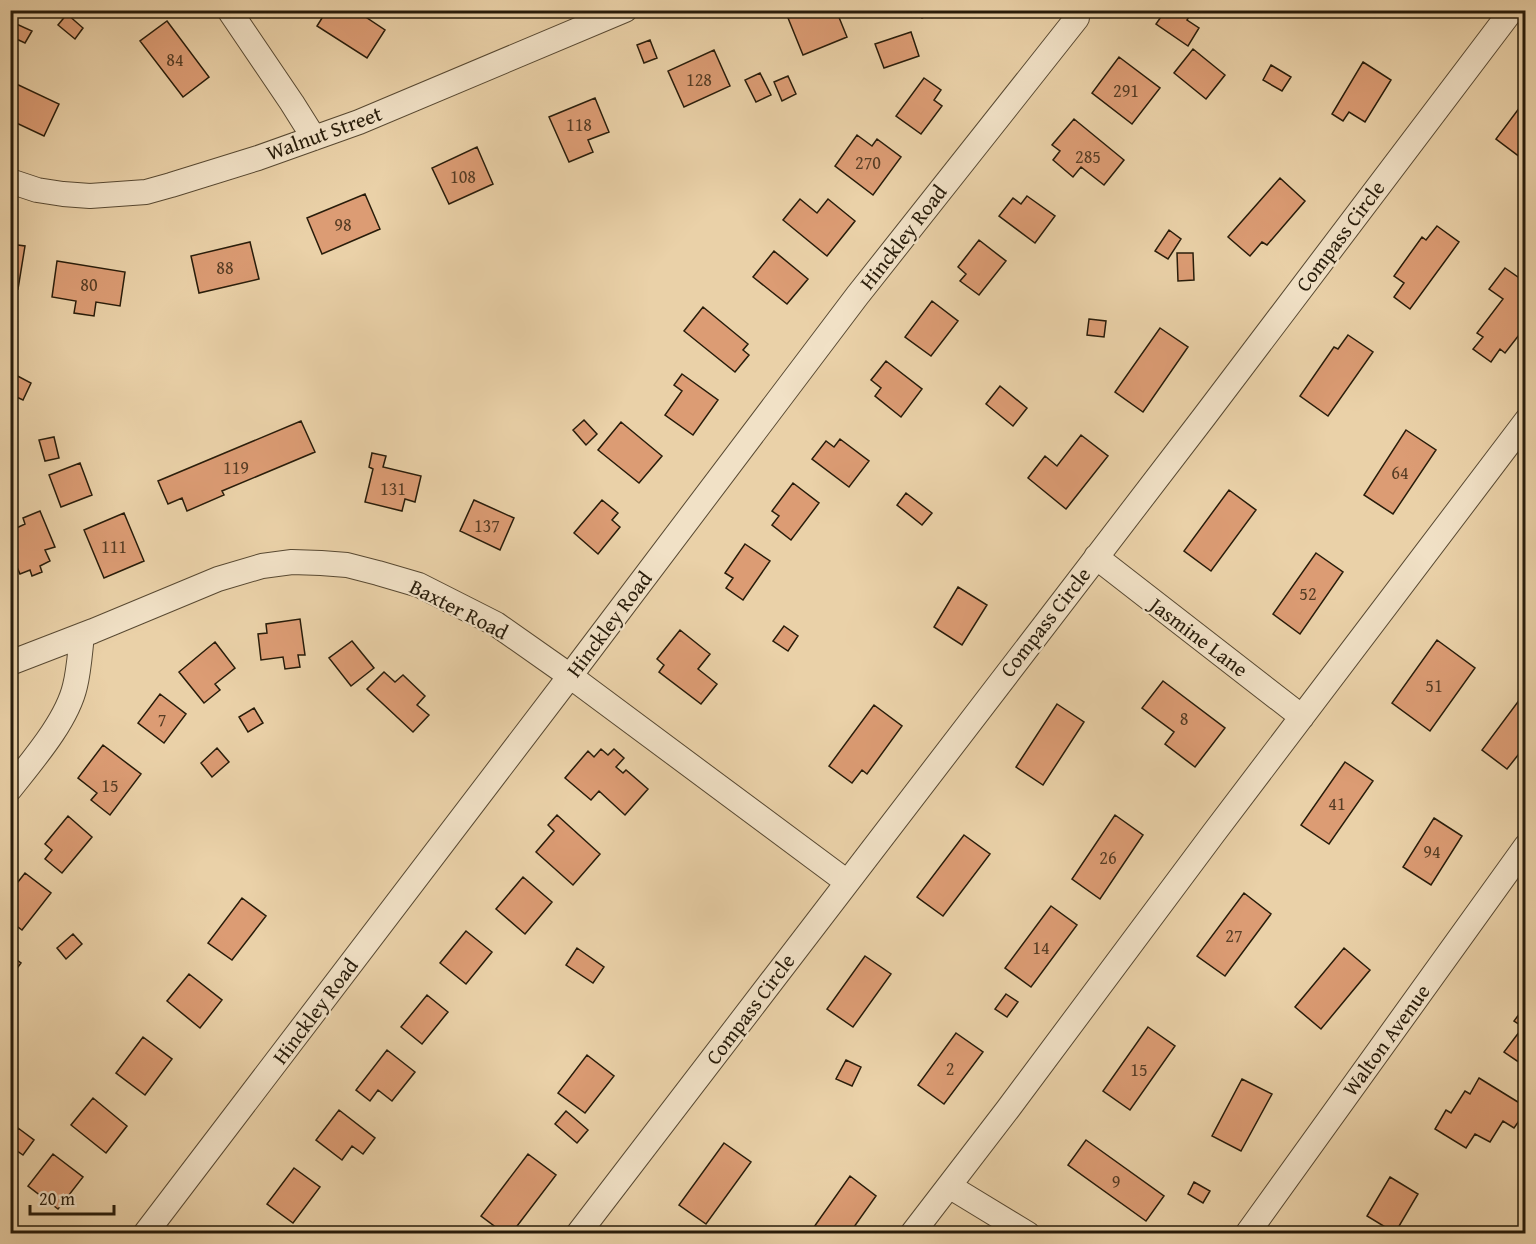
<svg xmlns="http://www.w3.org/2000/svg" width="1536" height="1244" viewBox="0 0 1536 1244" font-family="'Gentium Book Plus',serif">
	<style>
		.building { fill: #dc9c74; stroke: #281c0a; stroke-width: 1.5 }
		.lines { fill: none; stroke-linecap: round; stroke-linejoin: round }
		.minor-casing { stroke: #584932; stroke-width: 26 }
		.minor { stroke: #f1e1c6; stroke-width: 24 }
		.labels { text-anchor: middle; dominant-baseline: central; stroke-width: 4.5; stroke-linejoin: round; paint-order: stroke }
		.number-label { font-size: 18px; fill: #553c24 }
		.street-label { font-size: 21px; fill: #281c0a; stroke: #f1e1c6 }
	</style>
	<rect width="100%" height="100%" fill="#ead1a8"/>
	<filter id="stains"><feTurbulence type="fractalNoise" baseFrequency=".00333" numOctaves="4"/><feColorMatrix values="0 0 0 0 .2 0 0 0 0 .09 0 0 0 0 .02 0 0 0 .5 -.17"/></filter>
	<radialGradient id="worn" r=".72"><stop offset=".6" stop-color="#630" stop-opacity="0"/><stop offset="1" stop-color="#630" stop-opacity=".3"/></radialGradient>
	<path class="building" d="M327 10H355L385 30 367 58 317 26Z
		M807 10H836L847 37 803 55 788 18Z
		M919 10H939L922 18Z
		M1157 10H1193L1187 20 1199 28 1188 46 1156 24 1163 14Z
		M67 14 83 28 75 39 58 25Z
		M167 21 209 77 183 97 140 41Z
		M12 22 32 31 25 43 10 36V25Z
		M911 32 919 56 884 68 875 44Z
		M650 40 657 58 644 63 637 45Z
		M1193 49 1225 75 1206 99 1174 73Z
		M714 50 730 86 684 107 668 71Z
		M1119 57 1160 88 1132 124 1092 93Z
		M1363 62 1391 80 1365 122 1349 112 1343 121 1332 114Z
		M1271 65 1291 77 1282 91 1263 80Z
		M760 73 771 95 756 102 745 80Z
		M788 76 796 94 782 101 774 82Z
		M924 78 941 90 934 100 942 106 921 134 896 116Z
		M10 81 59 104 44 136 10 120Z
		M595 98 609 132 588 140 593 152 569 162 549 117Z
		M1526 99V159L1524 160 1496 139Z
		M1074 119 1124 160 1104 185 1081 167 1073 177 1053 160 1060 151 1052 145Z
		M857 135 872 146 877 139 901 157 873 195 835 166Z
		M477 147 493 184 449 204 432 168Z
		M1280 178 1305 201 1267 245 1262 242 1250 256 1228 237Z
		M365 194 380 229 322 254 307 218Z
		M1027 196 1055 216 1035 243 999 216 1013 198 1021 204Z
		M800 199 817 213 828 199 855 221 827 256 783 220Z
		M1437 226 1459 242 1410 309 1394 297 1404 283 1394 276 1422 237 1426 240Z
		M1169 230 1181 239 1168 259 1155 251Z
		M979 240 1006 261 979 295 960 281 966 274 958 267Z
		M250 242 259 279 199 293 191 256Z
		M10 244 25 246 18 289 10 287Z
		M774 251 808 279 787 304 753 277Z
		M1177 253H1193L1194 280 1178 281Z
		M57 261 125 272 120 306 96 302 94 316 74 313 76 301 52 297Z
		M1505 268 1518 277 1523 272 1526 274V326L1505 353 1500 349 1491 362 1473 349 1483 337 1477 333 1503 299 1489 289Z
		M932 301 958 321 931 356 905 337Z
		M703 307 748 344 743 350 749 355 735 372 684 331Z
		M1089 319 1106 321 1104 337 1087 335Z
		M1160 328 1188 347 1143 412 1115 392Z
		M1348 335 1373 352 1328 416 1300 396 1334 347 1338 349Z
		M886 361 922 389 901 417 875 396 881 388 871 380Z
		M10 372 31 383 23 400 10 394Z
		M682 374 718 400 693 435 665 415 682 391 674 385Z
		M1000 386 1027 408 1013 426 986 404Z
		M584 420 597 434 586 445 573 430Z
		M301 421 315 452 222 491 224 495 187 511 182 498 168 504 158 481Z
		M621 422 662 456 639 483 598 450Z
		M1406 430 1436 450 1393 514 1364 495Z
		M1081 435 1108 456 1066 509 1028 478 1045 456 1057 466Z
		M54 437 59 458 45 461 39 440Z
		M840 439 869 461 849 487 812 459 826 441 834 447Z
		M372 453 386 456 383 467 421 476 415 502 405 499 402 511 365 502 373 469 369 467Z
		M80 463 92 495 61 507 49 475Z
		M793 483 819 503 791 540 772 525 779 516 772 511Z
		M1229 490 1256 510 1211 571 1184 551Z
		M906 493 932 513 922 525 897 505Z
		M474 500 514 518 500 550 460 531Z
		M602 500 618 513 612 520 620 527 598 554 574 533Z
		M40 511 55 547 45 550 50 561 40 566 42 572 32 576 30 570 20 574 10 551V542L16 539 12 530 25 524 23 518Z
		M124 513 144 561 104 578 84 530Z
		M745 544 770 561 743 600 726 588 733 578 725 573Z
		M1316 553 1343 572 1300 634 1273 614Z
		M958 587 987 605 962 645 934 627Z
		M300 619 305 655H298L300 667 285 669 283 657 261 660 258 634 267 633 266 624Z
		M784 626 798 636 788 651 773 641Z
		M680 630 710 654 698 669 717 684 701 704 659 672 664 665 657 659Z
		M1437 640 1475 668 1430 731 1392 703Z
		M352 641 374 668 351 686 329 658Z
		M215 642 235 668 215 684 220 690 204 703 179 672Z
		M384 672 395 682 403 675 425 696 417 705 429 715 413 732 367 689Z
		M1163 681 1225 728 1195 767 1165 744 1174 732 1142 708Z
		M1526 691V745L1507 769 1482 750Z
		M160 694 186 714 164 743 138 723Z
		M1057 704 1084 722 1043 785 1016 767Z
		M874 705 902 726 867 774 862 770 852 783 829 766Z
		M254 708 263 723 248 732 239 717Z
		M103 745 141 774 110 815 91 800 97 793 78 778Z
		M217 748 229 762 212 777 201 763Z
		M601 749 608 755 614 749 624 758 616 767 623 773 626 770 648 789 625 815 599 791 591 800 565 778 588 751 594 757Z
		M1345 762 1373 781 1329 844 1301 825Z
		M557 815 600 854 573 885 536 852 554 831 548 825Z
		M1115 815 1143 835 1100 899 1072 879Z
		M68 816 92 837 62 873 45 859 52 850 45 844Z
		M1434 818 1462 836 1431 885 1403 867Z
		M964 835 990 854 943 916 917 897Z
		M25 873 51 893 22 930 10 921V917L15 911 10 908V892Z
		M523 877 552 902 525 934 496 909Z
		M1244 893 1271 914 1225 976 1197 956Z
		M242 898 266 916 232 960 208 943Z
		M1051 906 1077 925 1031 987 1005 968Z
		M466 931 492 952 466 984 440 963Z
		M73 934 82 944 66 959 57 948Z
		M577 948 604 967 593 983 566 965Z
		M1344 948 1370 970 1321 1029 1295 1007Z
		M10 955 21 963 10 978Z
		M865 956 891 974 853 1027 827 1009Z
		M189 974 222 1000 200 1028 167 1001Z
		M1006 994 1018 1002 1007 1017 995 1009Z
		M427 995 448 1012 422 1044 401 1027Z
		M1526 1005V1067L1504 1052 1523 1027 1514 1021Z
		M1148 1027 1175 1046 1130 1110 1103 1091Z
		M956 1033 983 1052 944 1104 918 1085Z
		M143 1037 172 1059 145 1095 116 1073Z
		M387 1050 415 1072 392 1101 378 1090 370 1101 356 1090Z
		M587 1055 614 1076 585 1113 558 1093Z
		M846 1060 861 1067 852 1086 836 1079Z
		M1479 1078 1526 1107V1111L1514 1128 1503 1121 1490 1142 1475 1134 1466 1148 1435 1129 1446 1110 1451 1113 1465 1091 1470 1094Z
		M1242 1079 1272 1094 1241 1151 1212 1136Z
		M93 1098 127 1126 106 1153 71 1125Z
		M339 1110 375 1138 363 1154 352 1146 342 1160 316 1140Z
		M566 1111 588 1130 577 1143 555 1124Z
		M18 1128 34 1140 23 1155 10 1146V1139Z
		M1086 1140 1164 1196 1146 1221 1068 1165Z
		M724 1143 751 1162 706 1224 679 1205Z
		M53 1154 83 1177 58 1209 28 1186Z
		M528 1154 556 1175 511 1234H505L481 1216Z
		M294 1168 320 1187 293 1223 267 1204Z
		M850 1176 876 1196 849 1234H809Z
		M1390 1177 1418 1194 1395 1233 1367 1216Z
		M1194 1182 1210 1191 1203 1203 1188 1194Z"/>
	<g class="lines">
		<defs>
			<path id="minor" d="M229 10 292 103 314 138
				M10 181 37 190 63 194 90 196 146 192 171 185 258 158 359 122 625 10
				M1096 557 1302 717
				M10 663 93 631 218 579 262 566 292 562 321 563 347 565 378 573 419 585 496 624 570 676 847 882
				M10 789C32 761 67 721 75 686 79 670 80 652 82 635
				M949 1186 1028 1234
				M145 1234 570 676 857 296 1077 18
				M578 1234 1204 417 1512 10
				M912 1234 1008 1109 1213 834 1526 421
				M1247 1234 1526 846"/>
		</defs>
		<use href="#minor" class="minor-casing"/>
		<use href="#minor" class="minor"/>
	</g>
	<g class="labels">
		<g class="number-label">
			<text x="175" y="59">84</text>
			<text x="699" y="79">128</text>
			<text x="1126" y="90">291</text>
			<text x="579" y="124">118</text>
			<text x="1088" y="156">285</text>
			<text x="868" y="162">270</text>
			<text x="463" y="176">108</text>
			<text x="343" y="224">98</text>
			<text x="225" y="267">88</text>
			<text x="89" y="284">80</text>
			<text x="236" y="467">119</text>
			<text x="1400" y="472">64</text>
			<text x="393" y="488">131</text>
			<text x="487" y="525">137</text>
			<text x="114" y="546">111</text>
			<text x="1308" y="593">52</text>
			<text x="1434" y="685">51</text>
			<text x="1184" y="718">8</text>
			<text x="162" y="719">7</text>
			<text x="110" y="785">15</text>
			<text x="1337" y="803">41</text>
			<text x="1432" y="851">94</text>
			<text x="1108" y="857">26</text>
			<text x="1234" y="935">27</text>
			<text x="1041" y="947">14</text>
			<text x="950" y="1068">2</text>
			<text x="1139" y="1069">15</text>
			<text x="1116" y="1181">9</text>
		</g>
		<g class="street-label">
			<text transform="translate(324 133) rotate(-20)">Walnut Street</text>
			<text transform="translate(1340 236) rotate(-53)">Compass Circle</text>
			<text transform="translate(903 237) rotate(-52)">Hinckley Road</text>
			<text transform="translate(459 609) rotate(27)">Baxter Road</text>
			<text transform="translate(1045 622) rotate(-52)">Compass Circle</text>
			<text transform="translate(609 624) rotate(-53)">Hinckley Road</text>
			<text transform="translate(1199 637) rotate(37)">Jasmine Lane</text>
			<text transform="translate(750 1009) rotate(-53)">Compass Circle</text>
			<text transform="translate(315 1011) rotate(-53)">Hinckley Road</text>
			<text transform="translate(1386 1040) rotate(-54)">Walton Avenue</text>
		</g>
	</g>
	<rect width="1536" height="1244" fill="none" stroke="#ead1a8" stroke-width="36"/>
	<rect x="12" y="12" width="1512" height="1220" fill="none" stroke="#281c0a" stroke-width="3"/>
	<rect x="18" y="18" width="1500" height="1208" fill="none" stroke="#281c0a" stroke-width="1.5"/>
	<path d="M30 1205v9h84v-9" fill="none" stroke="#281c0a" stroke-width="3"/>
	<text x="39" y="1205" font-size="18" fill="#281c0a" stroke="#f1e1c6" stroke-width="4.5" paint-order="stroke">20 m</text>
	<rect width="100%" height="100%" filter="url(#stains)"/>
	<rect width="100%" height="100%" fill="url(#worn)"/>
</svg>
